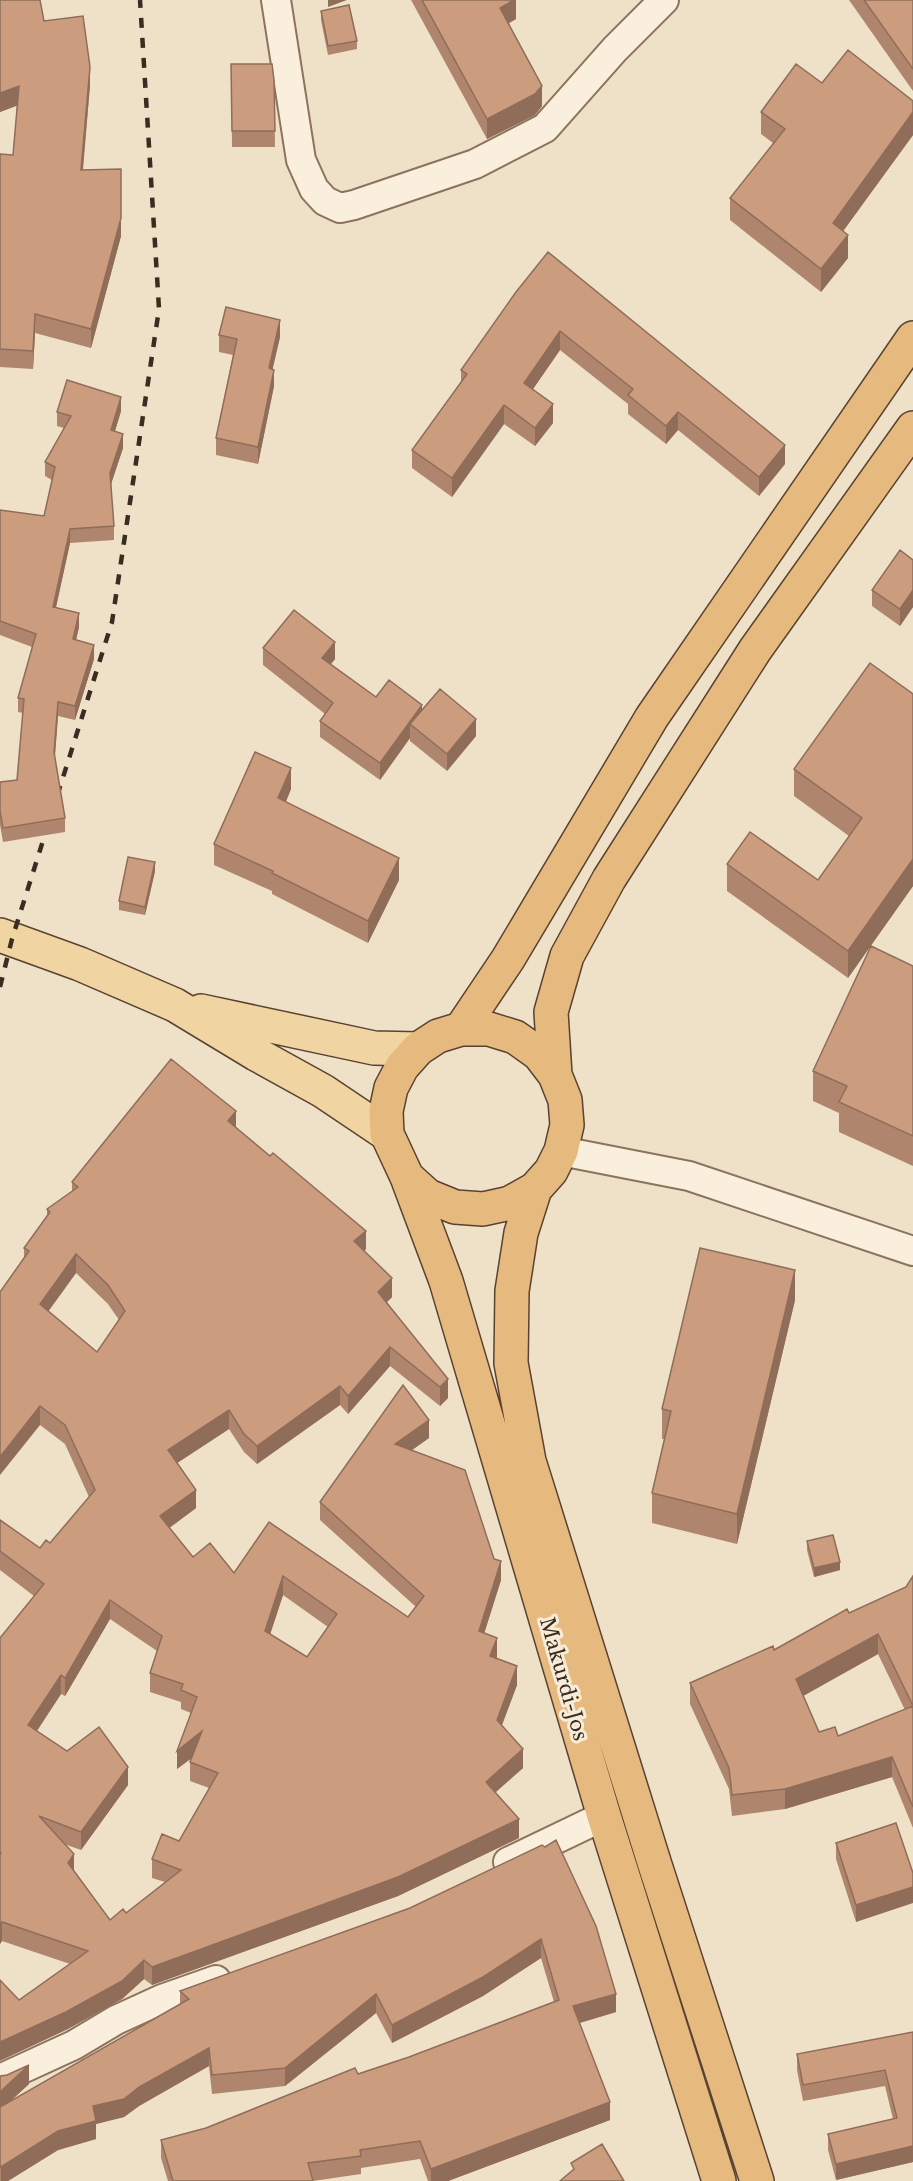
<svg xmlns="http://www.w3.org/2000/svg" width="913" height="2181" viewBox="0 0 913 2181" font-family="'Libre Baskerville',serif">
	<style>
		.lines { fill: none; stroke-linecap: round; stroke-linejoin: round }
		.minor-casing { stroke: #8b735d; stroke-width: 32 }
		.primary-casing { stroke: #594231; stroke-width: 36 }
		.trunk-casing { stroke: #594231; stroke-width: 36 }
		.minor { stroke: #f9efdc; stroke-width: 28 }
		.primary { stroke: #f0d4a2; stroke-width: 33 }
		.trunk { stroke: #e6b97e; stroke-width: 33 }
		.rail { stroke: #3b2c21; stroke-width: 4.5; stroke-dasharray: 10 10; stroke-linecap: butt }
		.wall { fill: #af866d; fill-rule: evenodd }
		.shaded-wall { fill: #8f6d59 }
		.building { fill: #cc9c7f; stroke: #8f6d59; stroke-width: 1.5; fill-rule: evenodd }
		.labels { text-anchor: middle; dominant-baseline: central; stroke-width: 6; stroke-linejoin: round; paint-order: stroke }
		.street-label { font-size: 20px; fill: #3b2c21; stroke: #f6ecd8 }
	</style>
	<rect width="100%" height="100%" fill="#eee1c8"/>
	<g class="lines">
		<defs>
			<path id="minor" d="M276 0 301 160 314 189 325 201 340 208 354 205 475 164 545 128 615 49 664 0
				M561 1151 689 1176 913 1251
				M508 1862 604 1816
				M0 2079 74 2045 116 2020 162 1999 216 1980"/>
			<path id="primary" d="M0 935 80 964 175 1005 256 1054 323 1091 387 1134
				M201 1011 374 1048 418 1049"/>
			<path id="trunk" d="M461 1029 508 959 652 717 913 338
				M555 1075 539 1054 515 1037 489 1029H461L438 1036 418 1049 402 1067 391 1088 386 1111 387 1134 407 1177 428 1196 455 1207 483 1209 510 1203 535 1189 551 1171 561 1151 567 1125 565 1100 555 1075 551 1012 567 956 609 879 755 650 913 428
				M407 1177 446 1281 604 1816 719 2181
				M535 1189 521 1233 512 1291 511 1363 529 1461 655 1865 757 2181"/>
		</defs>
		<use href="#minor" class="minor-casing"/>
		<use href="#primary" class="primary-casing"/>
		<use href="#trunk" class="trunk-casing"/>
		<use href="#minor" class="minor"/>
		<use href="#primary" class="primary"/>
		<use href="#trunk" class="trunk"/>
		<path class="rail" d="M0 987 12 939 112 622 159 309 140 0"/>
	</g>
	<path class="wall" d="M0 0 44 21 90 85 83 170 121 236 91 348 35 333 33 369 0 367V154L13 155 17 105 0 112Z
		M411 0H516V19L509 23 542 106 535 115 487 139Z
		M849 0H913V91Z
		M321 11 357 41V49L328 55 321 20Z
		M231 64 274 80 275 147H232Z
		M822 83 913 101V135L843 231 848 258 821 292 730 220V198L773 143 761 134V112Z
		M516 292 785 464 759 496 678 430 666 444 628 414V404L560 350 533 389 553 423 535 446 504 424 452 497 412 468V450L461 382V370Z
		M219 335 280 337 272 369 274 386 258 464 216 455V438L233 355 219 352Z
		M121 411 115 431 123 448 111 484 114 526V540L70 543 56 607 79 627 76 640 94 659 75 720 58 716 55 757 65 818V832L3 842 0 825V782L17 780 23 713 18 712V698L32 647 0 635V510L44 516 52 480 45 476V462L64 428 57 426V412Z
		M913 560V607L900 626 872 606V590Z
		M263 648 335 659 331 664 376 697 422 710 476 736 447 771 410 741V738L380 780 320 737V721L325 714 263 665Z
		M913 694V886L848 978 727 891V864L818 880 849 836 794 796V769Z
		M291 789 286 802 399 880 368 943 272 894V891L214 865V844Z
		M155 871 145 915 119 910V901Z
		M913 966V1166L839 1132V1113L813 1101V1071Z
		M236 1127 366 1249 364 1251 392 1297 387 1302 448 1398 440 1406 390 1366 348 1414 340 1405 257 1464 244 1452 229 1429 177 1463 196 1508 169 1528 193 1557 234 1573 269 1522 408 1617 416 1607 320 1520V1502L429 1438 412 1450 501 1580 484 1633 497 1657 496 1658 517 1685 502 1725 523 1768 495 1792 519 1838 398 1896 152 1985 144 1979 122 1999 66 2030 19 2000 70 1964 2 1941 0 1944V1638L34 1596 0 1570V1520L40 1548 50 1543 89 1497 65 1444 40 1425 24 1258V1248L47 1216V1209L72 1192V1182ZM76 1273 108 1304 119 1320 97 1352 48 1311ZM283 1595 328 1627 307 1657 270 1634ZM110 1619 157 1651 150 1673V1692L181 1702V1709L191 1713 177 1769 192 1758 190 1762V1781L209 1788 179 1841 152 1859V1878L165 1882 126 1913 110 1920 74 1870 64 1844 81 1850 128 1785 67 1751 37 1731 61 1694 65 1696Z
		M795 1300 737 1544 652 1523V1493L664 1439H662V1409Z
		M807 1541 840 1570 814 1577 807 1550Z
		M913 1576V1828L892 1777 785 1809 732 1816 729 1789 690 1704V1683L774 1650 906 1587ZM878 1654 905 1710 838 1736 819 1732 803 1696Z
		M896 1823 856 1922 836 1859V1843Z
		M542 1845 616 2012 579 2023 610 2120 448 2181H428L420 2159 361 2168V2174L313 2181H168L161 2158V2140L206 2128 409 2057 554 2002 541 1958 483 1996 392 2043 376 2013 285 2086 212 2094 209 2066 139 2106 124 2117 96 2124V2139L58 2150 8 2181H0V2076L29 2084 9 2102 180 2004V1991L410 1908Z
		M913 2032V2162L836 2180 828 2150V2134L893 2119 885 2086 803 2101 797 2070V2054Z"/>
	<path class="shaded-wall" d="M328 0H347L328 7Z
		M514 0H516V19L500 28V8Z
		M90 67V85L81 189V170Z
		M19 86V105L0 112V93Z
		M542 86V106L535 115 487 139V119Z
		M913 112V135L833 245V223Z
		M121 218V236L91 348V329Z
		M848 235V258L821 292V269Z
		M35 314V333L33 369V351Z
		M280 320V337L269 385V368Z
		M560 331V350L524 402V383Z
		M274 370V386L258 464V447Z
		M121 397V411L111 444V430Z
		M553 404V423L535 446V428Z
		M504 405V424L452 497V478Z
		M678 412V430L666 444V426Z
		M123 434V448L110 487V473Z
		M785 445V464L759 496V477Z
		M70 529V543L53 621V607Z
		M913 590V607L900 626V609Z
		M79 613V627L73 653V639Z
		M335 642V659L322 675V658Z
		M94 645V659L75 720V706Z
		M58 702V716L54 766V752Z
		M422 705V721L410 724V738L380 780V763Z
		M476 719V736L447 771V754Z
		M291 768V789L278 819V798Z
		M399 858V880L368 943V921Z
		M913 859V886L848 978V951Z
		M155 862V871L145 915V907Z
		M236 1111V1129L228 1121Z
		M366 1231V1249L354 1259V1241Z
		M76 1254V1273L40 1323V1304Z
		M795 1270V1300L737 1544V1514Z
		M392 1278V1297L378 1311V1292Z
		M390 1347V1366L348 1414V1396Z
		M448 1379V1398L440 1406V1387Z
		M340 1386V1405L257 1464V1446Z
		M40 1406V1425L0 1475V1457Z
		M229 1410V1429L168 1469V1450Z
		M429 1420V1438L395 1462V1444Z
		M196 1490V1508L160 1535V1516Z
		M501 1561V1580L479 1650V1631Z
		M840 1562V1570L814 1577V1568Z
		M283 1576V1595L265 1650V1631Z
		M110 1600V1619L65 1696V1678Z
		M878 1634V1654L796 1700V1679Z
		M497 1638V1657L490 1675V1656Z
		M517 1666V1685L497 1738V1720Z
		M61 1675V1694L28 1744V1725Z
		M202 1731V1750L177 1769V1751Z
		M523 1749V1768L486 1801V1782Z
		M892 1757V1777L785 1809V1789Z
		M128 1767V1785L81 1850V1832Z
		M519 1819V1838L398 1896 152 1985V1967Z
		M74 1854V1873L68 1863Z
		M913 1887V1903L856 1922V1905Z
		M2 1922V1941L0 1944V1925Z
		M541 1939V1958L483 1996 392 2043V2025Z
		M144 1960V1979L122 1999 66 2030 0 2061V2042Z
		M376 1994V2013L285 2086V2068Z
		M616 1994V2012L573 2025V2006Z
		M209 2048V2066L139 2106 124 2117 96 2124V2139L58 2150 8 2181H1V2167L93 2106 139 2087Z
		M29 2065V2084L0 2111V2092Z
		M610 2102V2120L448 2181H431V2169Z
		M913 2146V2162L836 2180V2164Z"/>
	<path class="building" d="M0 0H40L44 21 83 16 90 67 81 170 121 169V218L91 329 35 314 33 351 0 349V154L13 155 19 86 0 93Z
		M422 0H514L500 8 542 86 535 94 487 119Z
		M864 0H913V69Z
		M349 5 357 41 328 46 321 11Z
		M848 50 913 101V112L833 223 848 235 821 269 730 198 785 129 761 112 796 64 822 83Z
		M231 64H272L274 80 275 131H232Z
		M548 252 785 445 759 477 678 412 666 426 628 395 633 389 560 331 524 383 553 404 535 428 504 405 452 478 412 450 467 374 461 370 516 292Z
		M226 307 280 320 269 368 274 370 258 447 216 438 237 339 219 335Z
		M67 380 121 397 111 430 123 434 110 473 114 526 70 529 53 607 79 613 73 639 94 645 75 706 58 702 54 752 65 818 3 828 0 811V782L17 780 24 699 18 698 36 634 0 621V510L44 516 55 467 45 462 71 416 57 412Z
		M900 550 913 560V590L900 609 872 590Z
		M294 610 335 642 322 658 376 697 389 680 422 705 380 763 320 721 333 703 263 648Z
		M870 663 913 694V859L848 951 727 864 750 832 818 880 862 818 794 769Z
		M440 689 476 719 447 754 410 724Z
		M255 752 291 768 278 798 399 858 368 921 272 873 273 871 214 844Z
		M128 857 155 862 145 907 119 901Z
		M871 946 913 966V1136L839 1102 847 1086 813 1071Z
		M171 1059 236 1111 228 1121 270 1156 273 1153 366 1231 354 1241 392 1278 378 1292 448 1379 440 1387 390 1347 348 1396 340 1386 257 1446 244 1434 229 1410 168 1450 196 1490 160 1516 193 1557 210 1543 234 1573 269 1522 408 1617 424 1596 320 1502 403 1385 429 1420 395 1444 465 1470 494 1559 501 1561 479 1631 497 1638 490 1656 517 1666 497 1720 523 1749 486 1782 519 1819 398 1877 152 1967 144 1960 122 1981 66 2012 0 2042V1980L19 2000 88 1951 2 1922 0 1925V1855L1 1853 0 1852V1638L44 1584 0 1551V1520L40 1548 46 1540 50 1543 95 1490 65 1425 40 1406 0 1457V1292L29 1251 24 1248 50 1212 47 1209 78 1187 72 1182ZM76 1254 108 1285 125 1311 97 1352 40 1304ZM283 1576 337 1614 307 1657 265 1631ZM110 1600 162 1636 150 1673 183 1684 181 1690 197 1697 177 1751 202 1731 190 1762 218 1773 179 1841 162 1834 152 1859 181 1870 126 1913 123 1909 110 1920 68 1863 74 1854 39 1816 81 1832 128 1767 99 1727 67 1751 28 1725 61 1675 65 1678Z
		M700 1248 795 1270 737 1514 652 1493 671 1411 662 1409Z
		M833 1535 840 1562 814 1568 807 1541Z
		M913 1576V1706L878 1634 796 1679 819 1732 835 1727 838 1736 913 1706V1807L892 1757 785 1789 732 1795 729 1768 690 1683 773 1646 774 1650 847 1609 849 1613 906 1587Z
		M896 1823 913 1873V1887L856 1905 836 1843Z
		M556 1840 596 1926 616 1994 573 2006 610 2102 431 2169 420 2141 360 2150 361 2156 308 2163 313 2181H173L161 2140 206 2128 355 2068 358 2074 409 2057 559 2000 541 1939 483 1977 392 2025 376 1994 285 2068 212 2075 209 2048 139 2087 124 2099 93 2106 96 2121 58 2131 1 2167 0 2165V2107L189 1999 180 1991 410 1908 542 1845 545 1847Z
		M913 2032V2146L836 2164 828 2134 897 2118 885 2070 803 2085 797 2054Z
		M29 2065 0 2092V2076L7 2075Z
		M602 2144 624 2181H560L574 2169 571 2163Z"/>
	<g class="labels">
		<g class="street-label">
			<text transform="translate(564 1679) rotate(74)">Makurdi-Jos</text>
		</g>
	</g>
</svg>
